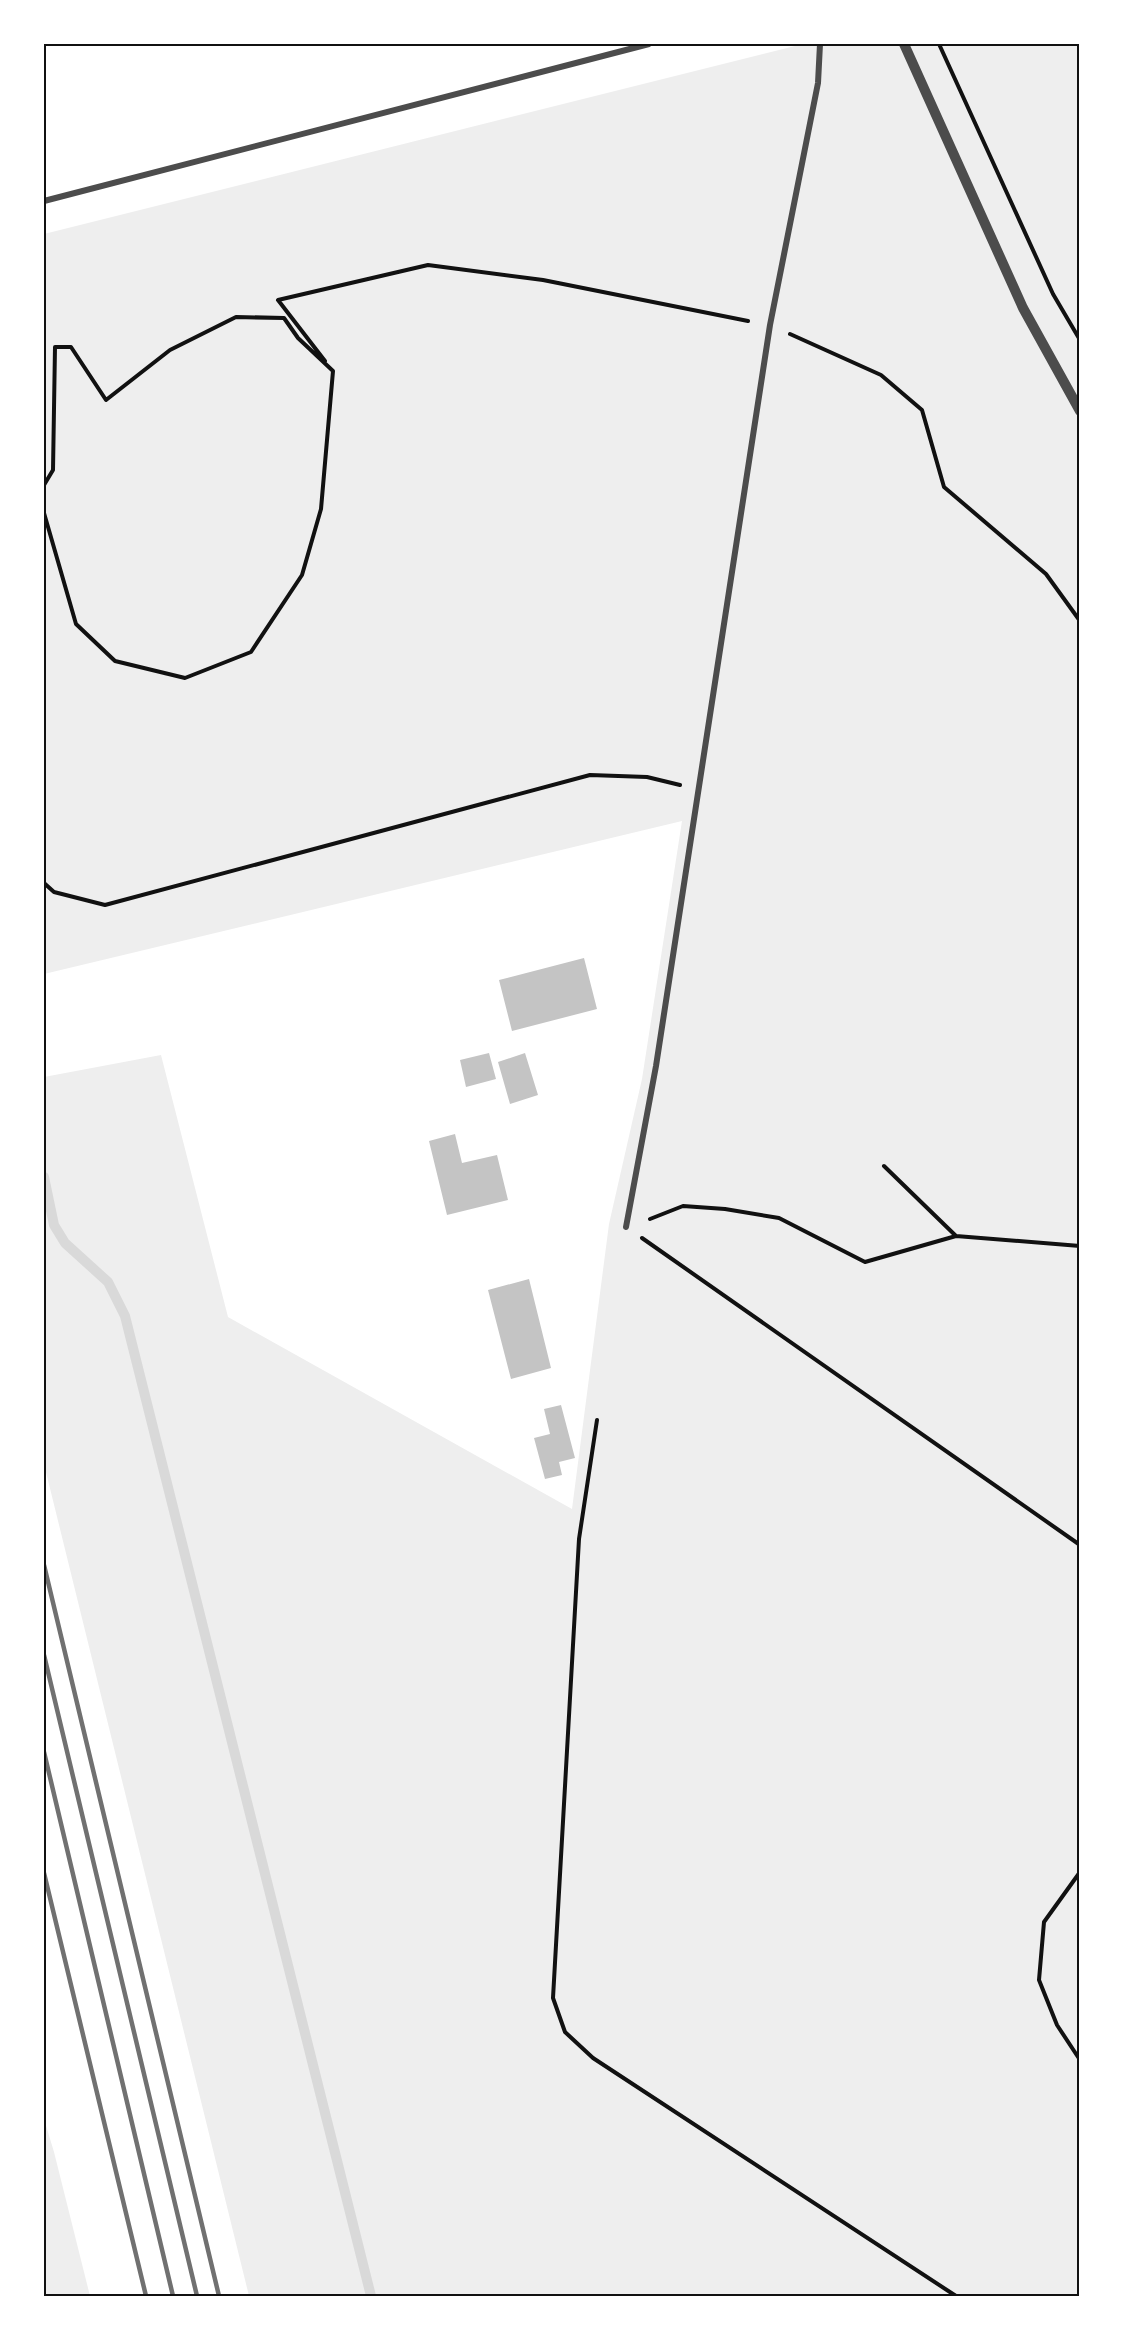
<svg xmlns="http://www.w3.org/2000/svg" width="1123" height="2340" viewBox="0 0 1123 2340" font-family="Arial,sans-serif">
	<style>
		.green { fill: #eee }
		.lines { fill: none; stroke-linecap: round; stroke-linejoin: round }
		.stream { stroke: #d9d9d9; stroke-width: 10 }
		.building { fill: #c4c4c4 }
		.path { stroke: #111; stroke-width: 4 }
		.minor { stroke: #4c4c4c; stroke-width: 6 }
		.tertiary { stroke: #4c4c4c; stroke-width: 10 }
		.rail { stroke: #707070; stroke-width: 4.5 }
		.neatline { fill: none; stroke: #111; stroke-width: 2 }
	</style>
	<rect width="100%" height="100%" fill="#fff"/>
	<path class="green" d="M803 44H1079V2296H249L44 1464V1077L161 1055 228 1317 572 1509 609 1224 642 1079 682 821 44 974V234Z
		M44 2119 54 2152 90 2296H44Z"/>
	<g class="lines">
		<path class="stream" d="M44 1177 54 1225 65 1243 108 1282 125 1316 371 2296"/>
	</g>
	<path class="building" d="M584 958 597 1009 512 1031 499 980Z
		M489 1053 496 1079 466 1087 460 1060Z
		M525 1053 538 1095 510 1104 498 1062Z
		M455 1134 462 1163 497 1155 508 1200 447 1215 429 1141Z
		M529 1279 551 1368 511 1379 488 1290Z
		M561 1405 575 1458 559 1462 562 1475 545 1479 534 1438 550 1434 544 1409Z"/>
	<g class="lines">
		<path class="path" d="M939 44 1053 294 1080 340
			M790 334 881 375 922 410 944 487 1046 574 1080 621
			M325 361 278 300 428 265 543 280 748 321
			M44 485 53 470 55 347H71L106 400 170 350 236 317 284 318 298 338 333 371 321 509 302 575 251 652 185 678 115 661 76 624 44 513
			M44 883 54 892 105 905 590 775 647 777 680 785
			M884 1166 956 1236
			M650 1219 683 1206 725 1209 779 1218 865 1262 956 1236 1080 1246
			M642 1238 1080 1545
			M597 1420 579 1539 553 1998 565 2032 593 2058 956 2296
			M1080 1872 1044 1922 1039 1980 1057 2025 1080 2060"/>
		<path class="minor" d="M44 201 649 44
			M626 1227 656 1066 770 325 818 83 820 44"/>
		<path class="tertiary" d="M904 44 1023 308 1080 411"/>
		<path class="rail" d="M44 1565 219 2296
			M44 1655 197 2296
			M44 1752 173 2296
			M44 1873 146 2296"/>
	</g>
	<rect width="1123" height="2340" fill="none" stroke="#ffffff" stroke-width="90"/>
	<rect x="45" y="45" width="1033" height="2250" class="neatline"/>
</svg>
